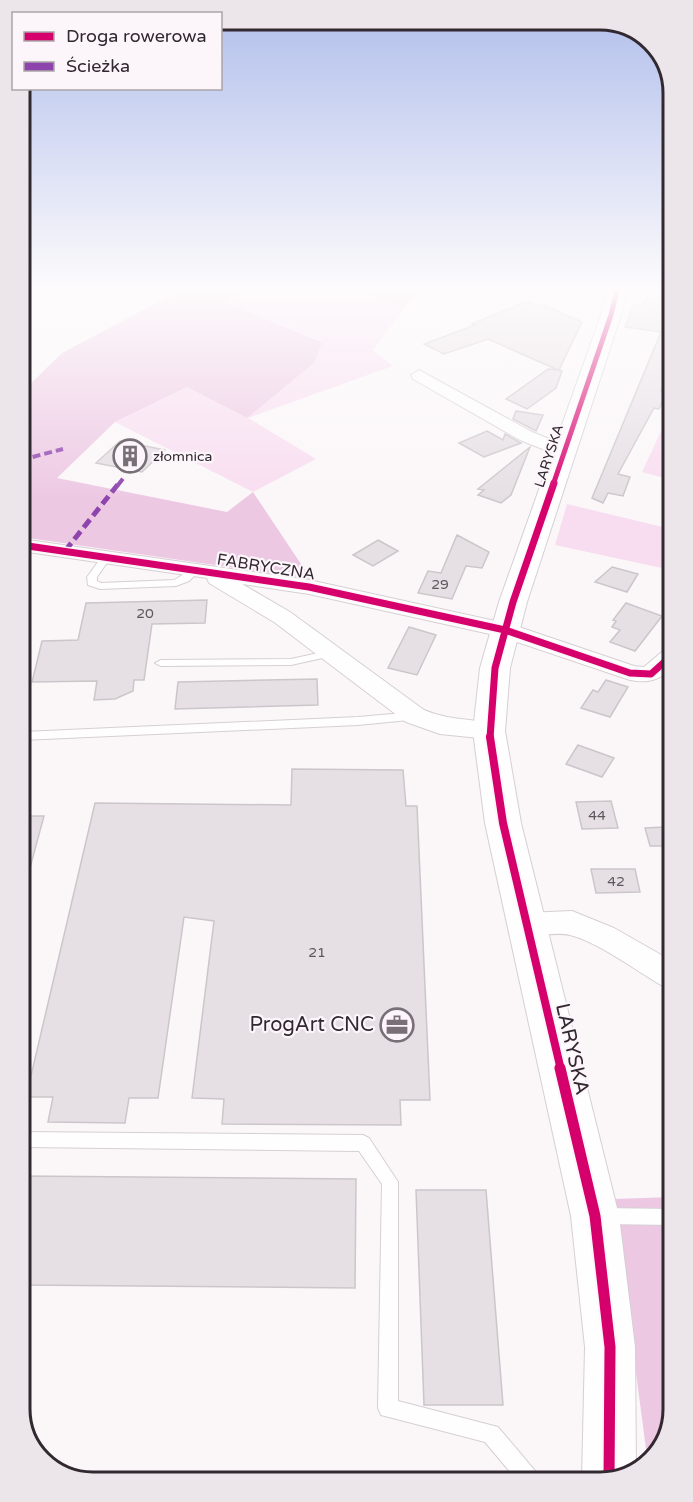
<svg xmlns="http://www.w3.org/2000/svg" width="693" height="1502" viewBox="0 0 693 1502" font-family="'Varela Round',sans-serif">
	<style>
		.green { fill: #f8ddf0 }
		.forest { fill: #edc8e3 }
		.building { fill: #e6dfe4; stroke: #ccc6ca; stroke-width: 1.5 }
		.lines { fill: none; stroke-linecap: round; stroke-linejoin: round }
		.lane-casing { stroke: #d6cfd3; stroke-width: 2 }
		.street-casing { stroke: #d6cfd3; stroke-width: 2 }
		.secondary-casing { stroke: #d6cfd3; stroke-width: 2 }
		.lane { fill: #fefefe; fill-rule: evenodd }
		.street { fill: #fefefe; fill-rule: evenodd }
		.secondary { fill: #fefefe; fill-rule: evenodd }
		.quiet-far1 { stroke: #8e44ad; stroke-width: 4; stroke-dasharray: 8 4; stroke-linecap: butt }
		.quiet { stroke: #8e44ad; stroke-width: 5; stroke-dasharray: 10 5; stroke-linecap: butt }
		.cycleway-far3-casing { stroke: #fcf6fa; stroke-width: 8 }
		.cycleway-far2-casing { stroke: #fcf6fa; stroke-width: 10 }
		.cycleway-far1-casing { stroke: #fcf6fa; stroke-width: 12 }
		.cycleway-casing { stroke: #fcf6fa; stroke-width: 15 }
		.cycleway-far3 { stroke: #d6006c; stroke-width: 5 }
		.cycleway-far2 { stroke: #d6006c; stroke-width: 7 }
		.cycleway-far1 { stroke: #d6006c; stroke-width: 8 }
		.cycleway { stroke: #d6006c; stroke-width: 11 }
		.labels { text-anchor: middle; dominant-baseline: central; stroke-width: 4.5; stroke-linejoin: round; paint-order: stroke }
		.far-poi-label { font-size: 14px; fill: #32282f; stroke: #fcf6fa; text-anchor: start }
		.far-street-label { font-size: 14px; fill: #32282f; stroke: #fcf6fa }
		.number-label { font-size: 14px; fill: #5f565c }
		.street-label { font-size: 16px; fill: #32282f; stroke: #fcf6fa }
		.near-poi-label { font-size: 20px; fill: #32282f; stroke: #fcf6fa; text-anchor: end }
		.near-street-label { font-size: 20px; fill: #32282f; stroke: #fcf6fa }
		.rim { fill: none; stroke: #32282f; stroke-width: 3 }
	</style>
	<rect width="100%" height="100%" fill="#fbf7f9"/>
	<path class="green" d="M245 290H362L403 310 373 350 393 366 248 418 316 459 253 492 115 422 187 387 247 418 322 341 224 301Z
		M661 431 671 433V480L642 472Z
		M567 504 671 529V570L555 545Z"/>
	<path class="forest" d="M181 290H245L225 302 322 342 315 362 247 418 187 387 115 422 57 478 227 512 253 492 311 579 21 537V393L62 353Z
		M362 290H418L403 310Z
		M673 1197V1409L658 1453 645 1463 646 1449 613 1199Z"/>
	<path class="building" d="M650 290H670V367L661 391H667L659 409 654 408 618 474 630 477 623 496 608 493 603 503 592 498 661 332 625 327 634 305 642 306Z
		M527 301 537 306 542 304 582 322 559 370 562 371 556 388 527 409 506 399 548 369 558 370 488 339 444 354 424 344 475 325 472 324Z
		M516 411 543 415 536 431 513 419Z
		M487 431 503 440 505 434 521 443 484 457 459 443Z
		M120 441 165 450 142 472 96 463Z
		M530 447 511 495 501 503 478 495 484 490 478 489Z
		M457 535 489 552 482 568 466 566 452 599 418 593 428 571 441 573Z
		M378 540 398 551 373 566 353 555Z
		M612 567 638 574 627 592 595 582Z
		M207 600 205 623 152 624 144 680H134L133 691 115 699 94 700 97 681 32 682 42 641 78 640 86 603Z
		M626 603 662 616 635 651 610 642 620 630 612 627 616 621 613 620Z
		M409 627 436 635 417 675 388 668Z
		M317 679 318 705 175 709 178 682Z
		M606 680 628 687 610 717 581 708 593 690 598 692Z
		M578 745 614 758 602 777 566 764Z
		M292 769 403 770 406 806H417L430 1100H400L401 1125 222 1124 224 1099 192 1098 214 921 184 917 158 1098H129L125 1123 48 1122 53 1097H26L95 803 291 805Z
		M611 801 618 828 582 829 576 802Z
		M22 816H44L27 879 22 878Z
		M665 827 671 846H650L645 828Z
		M591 869H635L640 892 596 893Z
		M23 1176 356 1179 355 1288 23 1285Z
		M416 1190H486L503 1405H424Z"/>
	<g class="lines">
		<defs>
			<path id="lane" d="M106 554 111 557 97 577V581L101 583 174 580C182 577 188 568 196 566L201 569 189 581 176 586 100 589 88 585 87 577 103 555Z
				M332 650 337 653 336 655 291 665 161 666 155 663 161 660 291 659Z
				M415 712 421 716 419 719 358 725 22 740V732L358 717Z
				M23 1132 363 1135 369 1138 398 1182V1401L498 1427 536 1472 539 1479H516L485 1442 381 1415 378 1408 382 1184 359 1151 23 1147Z
				M603 1208 673 1209V1225L603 1224 597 1222 594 1216 597 1210Z"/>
			<path id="street" d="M419 370 532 432 572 448 574 452 572 456 565 458 520 440 413 379 411 375Z
				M21 539 309 580 513 625 634 666 644 667 663 651 671 649V668C659 681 648 683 630 680L499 636 309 594 242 584 290 612 424 710C450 721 472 718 498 725L502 731 498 737 489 739 440 734 406 722 274 622 209 583 207 578 21 551Z
				M572 911 614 928 672 961V989L661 985C637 971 596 941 570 935 552 931 533 939 515 933L510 925 515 917 525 913Z"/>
			<path id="secondary" d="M607 290H627L621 315 527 602 510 668 505 731 521 823 619 1216 635 1347 636 1469 624 1478 582 1479 585 1347 571 1216 485 823 473 731 480 668 499 602 601 315Z"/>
		</defs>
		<use href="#lane" class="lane-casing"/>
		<use href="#street" class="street-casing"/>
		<use href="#secondary" class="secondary-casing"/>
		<use href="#lane" class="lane"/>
		<use href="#street" class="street"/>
		<use href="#secondary" class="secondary"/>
		<path class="quiet-far1" d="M21 460 63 449
			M118 485 125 476"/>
		<path class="quiet" d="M65 551 119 483"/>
		<defs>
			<path id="cycleway-far3" d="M553 485 611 315 617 290"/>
			<path id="cycleway-far2" d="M21 545 309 587 505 630 630 673 651 674 671 656
				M490 738 495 668 513 602 554 483"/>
			<path id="cycleway-far1" d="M490 737 503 823 561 1070"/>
			<path id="cycleway" d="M560 1068 595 1216 610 1347 609 1479"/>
		</defs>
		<use href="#cycleway-far3" class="cycleway-far3-casing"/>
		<use href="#cycleway-far2" class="cycleway-far2-casing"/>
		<use href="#cycleway-far1" class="cycleway-far1-casing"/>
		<use href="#cycleway" class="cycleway-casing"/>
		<use href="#cycleway-far3" class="cycleway-far3"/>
		<use href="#cycleway-far2" class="cycleway-far2"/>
		<use href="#cycleway-far1" class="cycleway-far1"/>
		<use href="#cycleway" class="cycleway"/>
	</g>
	<linearGradient id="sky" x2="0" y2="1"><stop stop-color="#b0beeb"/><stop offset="0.58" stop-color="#fdfbfc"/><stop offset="1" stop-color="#fdfbfc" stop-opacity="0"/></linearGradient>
	<rect width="693" height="500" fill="url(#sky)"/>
	<defs>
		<symbol id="building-ring" viewBox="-11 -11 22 22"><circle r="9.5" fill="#fcf6fa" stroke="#787076" stroke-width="1.5"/><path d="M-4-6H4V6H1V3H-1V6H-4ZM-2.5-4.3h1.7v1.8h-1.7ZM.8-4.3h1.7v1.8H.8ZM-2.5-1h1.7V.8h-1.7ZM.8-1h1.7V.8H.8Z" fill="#787076"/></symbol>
		<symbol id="office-ring" viewBox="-11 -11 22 22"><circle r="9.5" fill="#fcf6fa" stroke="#787076" stroke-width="1.5"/><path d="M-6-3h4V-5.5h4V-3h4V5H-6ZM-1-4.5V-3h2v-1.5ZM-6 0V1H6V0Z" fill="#787076"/></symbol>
	</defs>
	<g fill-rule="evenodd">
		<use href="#building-ring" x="111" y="437" width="38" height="38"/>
		<use href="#office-ring" x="378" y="1006" width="38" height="38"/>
	</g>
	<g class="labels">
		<g class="far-poi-label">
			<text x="153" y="456">złomnica</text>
		</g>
		<g class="far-street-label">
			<text transform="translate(549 456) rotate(-72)">LARYSKA</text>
		</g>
		<g class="number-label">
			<text x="440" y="584">29</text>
			<text x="145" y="613">20</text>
			<text x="597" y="815">44</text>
			<text x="616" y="881">42</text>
			<text x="317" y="952">21</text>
		</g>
		<g class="street-label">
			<text transform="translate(266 567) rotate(9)">FABRYCZNA</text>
		</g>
		<g class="near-poi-label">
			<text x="374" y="1025">ProgArt CNC</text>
		</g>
		<g class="near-street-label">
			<text transform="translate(572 1049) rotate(77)">LARYSKA</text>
		</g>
	</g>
	<path d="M0 0H693V1502H0ZM93 30H600A63 63 0 0 1 663 93V1409A63 63 0 0 1 600 1472H93A63 63 0 0 1 30 1409V93A63 63 0 0 1 93 30Z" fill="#ece6ea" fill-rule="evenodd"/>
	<path class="rim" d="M93 30H600A63 63 0 0 1 663 93V1409A63 63 0 0 1 600 1472H93A63 63 0 0 1 30 1409V93A63 63 0 0 1 93 30Z"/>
	<rect x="12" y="12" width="210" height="78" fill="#fcf6fa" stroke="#aba4a9" stroke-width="1.5"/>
	<rect x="24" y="32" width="30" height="9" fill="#d6006c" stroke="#aba4a9" stroke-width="1.5"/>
	<text x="66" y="42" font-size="18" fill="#32282f">Droga rowerowa</text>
	<rect x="24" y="62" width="30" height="9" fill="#8e44ad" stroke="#aba4a9" stroke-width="1.5"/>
	<text x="66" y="72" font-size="18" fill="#32282f">Ścieżka</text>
</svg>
